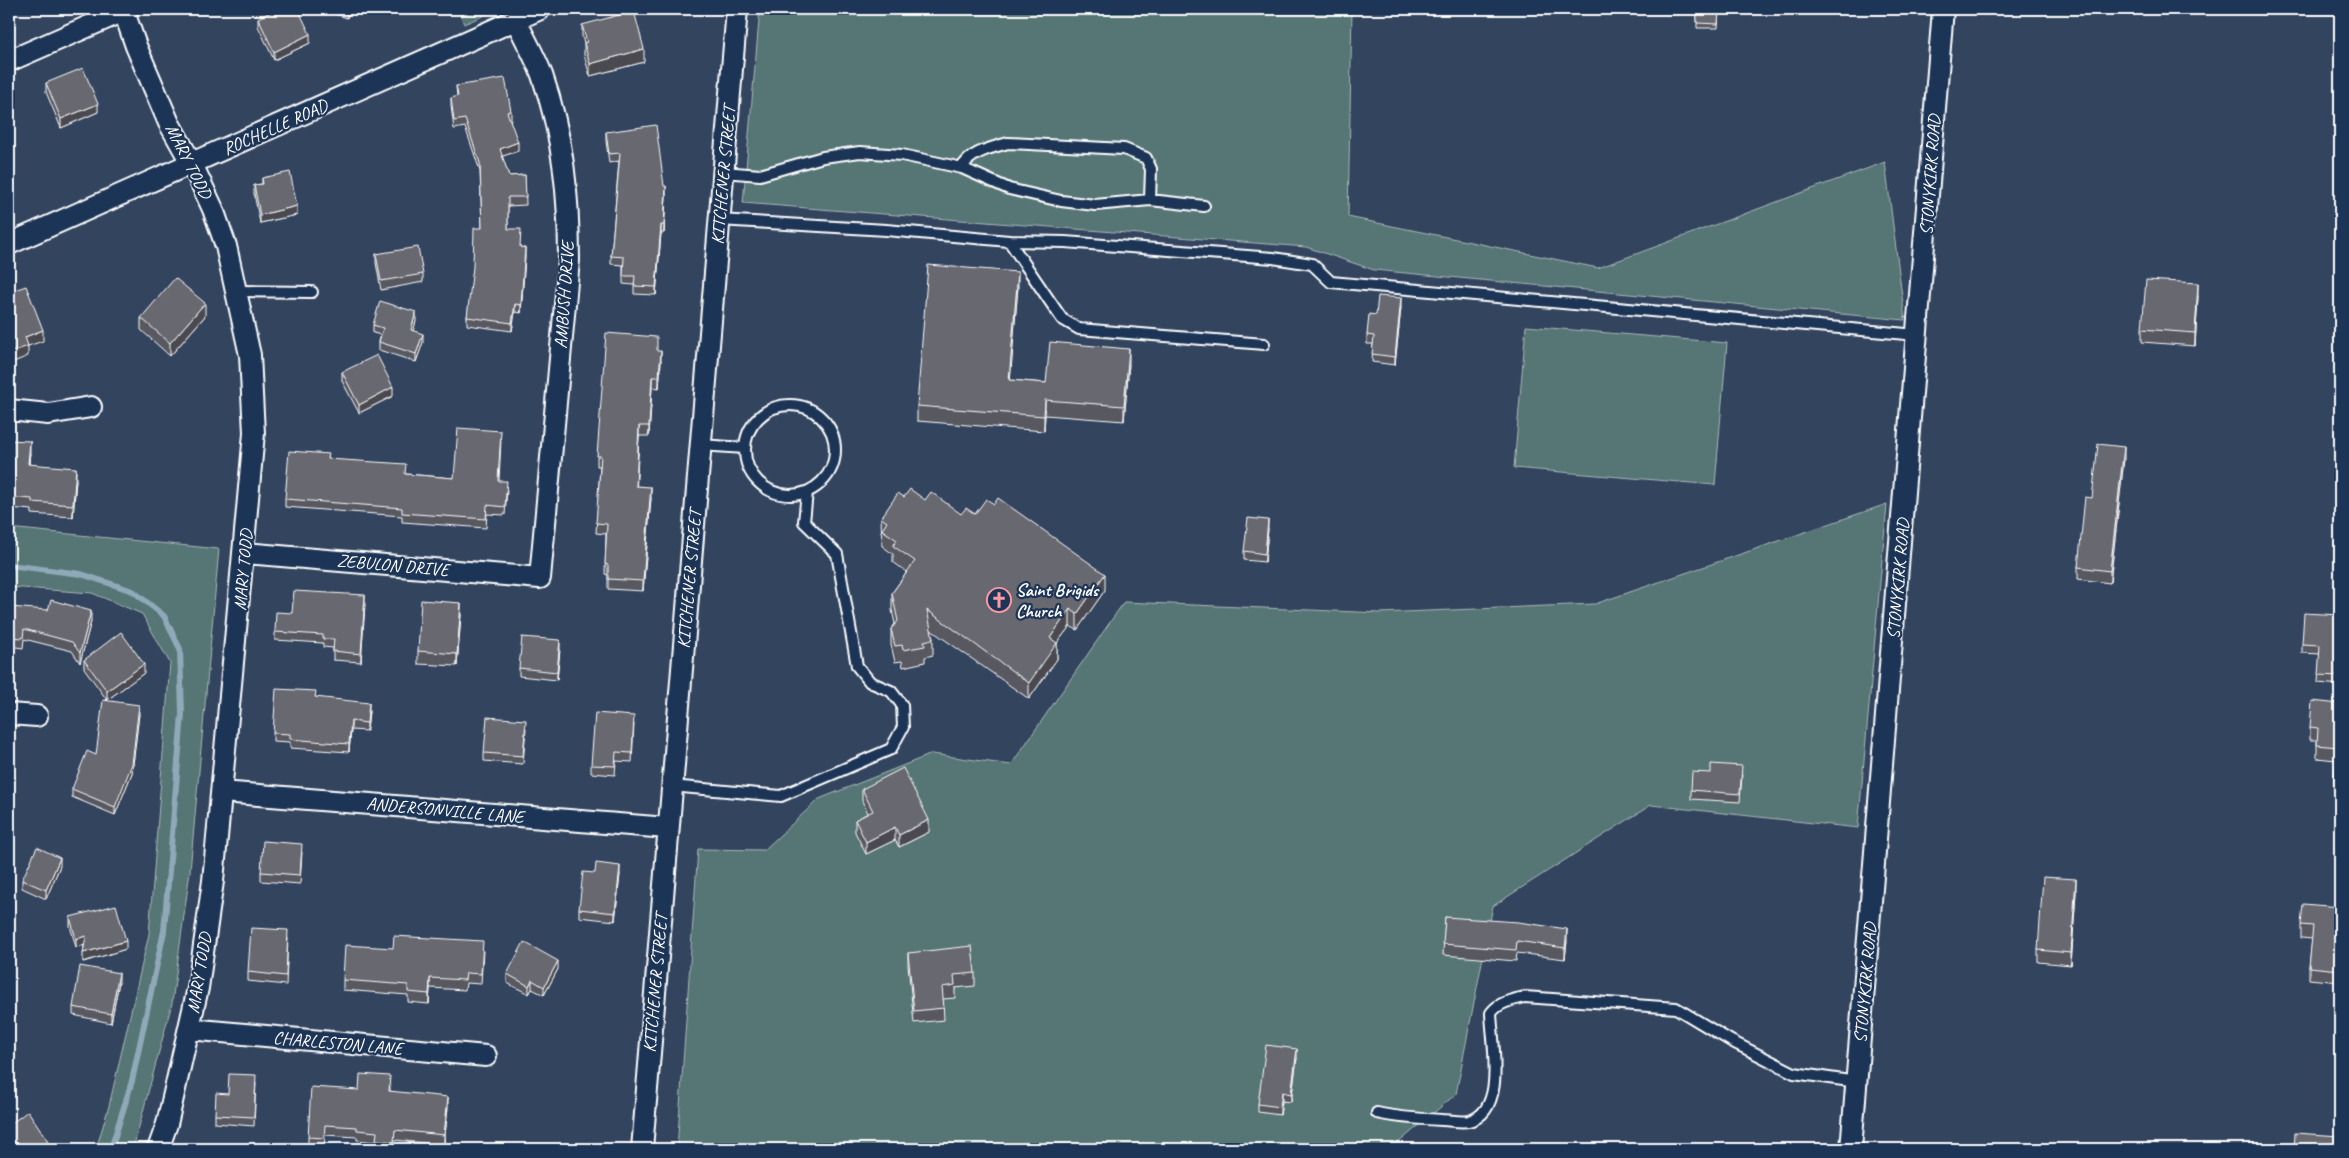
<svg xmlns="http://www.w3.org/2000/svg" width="2349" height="1158" viewBox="0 0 2349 1158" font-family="Caveat,sans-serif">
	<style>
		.green { fill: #567574; stroke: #aababa; fill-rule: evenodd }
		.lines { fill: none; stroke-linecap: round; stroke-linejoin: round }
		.stream { stroke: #8fa9b9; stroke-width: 6 }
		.service-casing { stroke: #fff; stroke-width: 14 }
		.minor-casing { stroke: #fff; stroke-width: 24 }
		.service { stroke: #1d3557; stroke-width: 10 }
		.minor { stroke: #1d3557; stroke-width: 20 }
		.wall { fill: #595961; stroke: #fff }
		.shaded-wall { fill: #48484f; stroke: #fff }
		.building { fill: #676771; stroke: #fff }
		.labels { text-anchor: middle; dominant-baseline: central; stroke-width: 4.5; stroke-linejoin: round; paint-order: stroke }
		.street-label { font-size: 18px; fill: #fff; stroke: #1d3557 }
		.poi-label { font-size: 18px; font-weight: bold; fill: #fff; stroke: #1d3557; text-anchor: start }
	</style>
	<rect width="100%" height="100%" fill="#33445f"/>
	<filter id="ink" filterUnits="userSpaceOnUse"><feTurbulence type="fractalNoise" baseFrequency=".02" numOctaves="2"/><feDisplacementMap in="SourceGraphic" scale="10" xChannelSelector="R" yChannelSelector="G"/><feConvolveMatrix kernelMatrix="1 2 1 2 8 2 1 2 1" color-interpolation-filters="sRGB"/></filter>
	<g filter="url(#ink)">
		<path class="green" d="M458 9H499L464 24Z
			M760 9H1154L1170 14 1181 9H1352L1348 217 1598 268 1885 162 1905 320 1374 270 1306 247 743 203Z
			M1526 326 1727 343 1715 485 1514 468Z
			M1887 504 1858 828 1651 805 1493 906 1456 1094 1391 1149H677L698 849 764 850 819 799 932 754 1011 765 1124 602 1380 613 1595 604ZM1266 1053 1290 1102 1282 1101 1280 1115Z
			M9 528 219 549 190 871 172 1003 133 1149H96L109 1106 149 934 170 663 142 614 92 593 9 587Z"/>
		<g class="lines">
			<path class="stream" d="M9 565 81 574 133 591 164 616 180 649 182 714 164 931 132 1081 111 1149"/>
			<defs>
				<path id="service" d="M962 168C970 152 991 148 1008 143L1124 149 1146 158 1151 169 1150 200
					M723 172 760 175 823 157 860 152 902 155 962 168 1009 189 1061 201 1095 205 1150 200 1204 206
					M719 220 886 230 1009 241 1065 242 1273 258 1312 264 1331 282 1917 335
					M1009 241 1062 319 1079 329 1264 344
					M238 291 312 292
					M745 450a45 45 0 1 1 90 0a45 45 0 1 1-90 0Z
					M700 445 745 448
					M671 786 781 796 891 749 903 727 902 705 891 691 870 682 857 666 837 554 804 522 807 492
					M1377 1113C1399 1118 1420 1119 1442 1120 1450 1120 1461 1123 1469 1121 1507 1111 1492 1043 1491 1013 1499 1002 1512 1000 1525 997L1676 1008 1731 1041 1794 1073 1857 1082"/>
				<path id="minor" d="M123 9 136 46 169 123 192 164 213 209 226 246 250 355 254 433 213 881 198 988 167 1124 158 1149
					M9 61 128 9
					M9 244 540 9
					M9 410 48 414 91 407
					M245 553 540 578 569 260C569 196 563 135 542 75 535 56 524 38 516 20
					M9 714 37 716
					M222 792 667 828
					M189 1029 486 1056
					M642 1149 737 9
					M1851 1149 1943 9"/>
			</defs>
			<use href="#service" class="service-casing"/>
			<use href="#minor" class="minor-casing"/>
			<use href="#service" class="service"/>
			<use href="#minor" class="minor"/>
		</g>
		<path class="wall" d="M321 9H350L347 18Z
			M1697 9H1719L1718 28H1697Z
			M258 18 310 43 274 60 258 26Z
			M582 25 644 62 590 76 584 55V43L582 37Z
			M46 83 98 112 61 128 46 92Z
			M456 86 511 111V120H510L518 151 502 156 509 176 525 175 526 205 508 206V229L521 247 525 256 521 313 515 312 512 331 467 325V317L482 228 480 171 465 127 454 129 451 106V98L457 97Z
			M606 132 664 186 666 195 664 233H661L656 295 634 294V285L623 284V265L611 264V256L619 161 609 163 606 141Z
			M262 178 297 215 260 223 254 194V185L262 184Z
			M376 254 423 274V282L381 290 376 263Z
			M1018 287 1010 380 1046 383 1129 364 1124 421 1045 415 1044 431 917 421V406Z
			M2198 296 2195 346 2142 342V329Z
			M1401 307 1395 365 1372 362 1373 344H1367V335L1376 315Z
			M205 316 170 356 141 330V318Z
			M416 321 413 331 423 342 416 362 379 350V342L381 335 373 333V325Z
			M657 351 661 361 659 388 652 387 649 436H639L636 486 651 498 643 591 608 589V575L605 574 606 534 596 533 600 466H597V456Z
			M342 372 393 396 359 413 342 381Z
			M9 440 30 453 29 464 76 480 73 517 32 514V510L9 508Z
			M501 440 499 481 507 490 505 515 487 514 486 528 402 522V516L285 507V499L329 459 406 474 454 478Z
			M2124 459 2110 583 2078 579V567L2092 498Z
			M904 497 925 500 961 514H975L1105 590 1077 630 1070 626 1057 643V659L1029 699 931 630 933 639V655L925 657V662L903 667 902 661 895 662 891 645V629L895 624 892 610V593L907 572 893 562V554L882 546 881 518Z
			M1268 529 1265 562 1244 560V551Z
			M365 603 361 662 333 660V648L323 647V643L275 640V632L292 613Z
			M9 607 91 621 80 663 72 651 24 639 23 648 9 646Z
			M461 615 457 666 418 664V651Z
			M2340 615V685L2318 683 2320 654 2302 653V644Z
			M560 649 557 680 519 676V668Z
			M84 660 144 673 107 700 84 668Z
			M316 697 369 711 367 731 351 730 349 752 290 748V742L273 741V733Z
			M2340 704V793L2334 792V780L2336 760 2317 758V740H2310V727Z
			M139 714 132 773 115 815 72 797V789L96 755Z
			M634 724 632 762 616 761 615 775 591 773V765Z
			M526 728 523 764 484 761V753Z
			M1742 775 1740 802 1691 799V790Z
			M862 789 929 832 899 847 895 840 866 854 855 832V820L868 813 862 801Z
			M302 852 300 884 261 881V872Z
			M60 866 46 899 22 888V880Z
			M595 873 620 874 615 921 579 917V909Z
			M2076 892 2071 965 2038 962V950Z
			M2340 907V982L2309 979V967L2312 939 2301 938V925Z
			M70 917 126 949 83 962 84 945 76 947 70 926Z
			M1445 917 1567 941 1565 959 1517 953 1516 961 1443 955Z
			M288 938 286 985 248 981V972Z
			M393 948 483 951 481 984 466 983 465 990 430 988 429 1004 408 1002V995L343 990V980Z
			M908 953 975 973V986L955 988V998L943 999 944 1020 914 1023 908 965Z
			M558 969 544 995 532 989 529 994 507 983V974Z
			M119 982 111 1023 73 1015V1007Z
			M1297 1058 1291 1102 1282 1101 1280 1115 1258 1112V1104Z
			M256 1083 254 1126 215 1123V1115L228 1094Z
			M390 1086V1091L448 1107 444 1145 395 1140 394 1149H376V1142L357 1140V1137L325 1135 324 1148 308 1147V1137L359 1090Z"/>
		<path class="shaded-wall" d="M9 9H17V10L9 13Z
			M347 9H350L347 18Z
			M310 34V43L274 60V52Z
			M644 49V62L590 76V64Z
			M98 104V112L61 128V119Z
			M518 142V151L500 157V149Z
			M13 153V165L9 166V154Z
			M666 186V195L664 233V225Z
			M297 206V215L260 223V215Z
			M661 225V233L656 295V287Z
			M525 248V256L521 313V305Z
			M1018 272V287L1009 395V380Z
			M2198 283V296L2195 346V333Z
			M1401 298V307L1395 365V357Z
			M205 303V316L170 356V343Z
			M515 304V312L512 331V323Z
			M416 312V321L411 338V330Z
			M43 330V341L28 346V356L9 364V353L25 337Z
			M423 334V342L416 362V354Z
			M1129 349V364L1124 421V406Z
			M661 351V361L659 388V377Z
			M652 377V387L649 436V426Z
			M393 387V396L359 413V405Z
			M1045 400V415L1044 431V416Z
			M639 426V436L636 497V486Z
			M30 441V453L28 476V464Z
			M2124 447V459L2110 583V571Z
			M76 468V480L73 517V505Z
			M651 487V498L643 591V581Z
			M1268 520V529L1265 562V554Z
			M1105 574V590L1077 630V614Z
			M365 595V603L361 662V654Z
			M461 603V615L457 666V654Z
			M1070 609V626L1057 643V659L1029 699V683L1050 638Z
			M91 611V621L80 663V653Z
			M560 640V649L557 680V672Z
			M144 664V673L107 700V691Z
			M369 703V711L367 731V723Z
			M139 705V714L132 773 115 815V807Z
			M351 721V730L349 752V744Z
			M929 820V832L899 847V835Z
			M895 827V840L866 854V842Z
			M60 858V866L46 899V890Z
			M620 866V874L615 921V913Z
			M2076 879V892L2071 965V953Z
			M1567 929V941L1565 959V948Z
			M86 936V945L76 947V939Z
			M126 941V949L83 962V953Z
			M558 961V969L544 995V987Z
			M119 973V982L111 1023V1014Z
			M430 978V988L429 1004V994Z
			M532 980V989L529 994V986Z
			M11 1020V1030L9 1054V1043Z
			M1297 1049V1058L1291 1102V1094Z
			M1282 1092V1101L1280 1115V1107Z
			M448 1097V1107L444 1145V1135Z
			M48 1141V1149H40V1146Z"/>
		<path class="building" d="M277 9H298L310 34 274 52 258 18Z
			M1697 9H1719L1718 24 1697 23Z
			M634 11 644 49 590 64 584 43 587 42 582 25Z
			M83 68 98 104 61 119 46 83Z
			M505 78 511 111 507 112 518 142 500 149 509 176 525 175 526 197H508V229H521L520 247 525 248 521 305 515 304 512 323 467 317 473 267 474 228H482L480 163 465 119 454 121 451 98 458 96 456 86Z
			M656 125 664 186H666L664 225H661L656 287 634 286 635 276H623L624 257 611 256 620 153 609 154 606 132Z
			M9 139 13 153 9 154Z
			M290 172 297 206 260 215 254 185 263 184 262 178Z
			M418 247 423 274 381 281 376 254Z
			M928 265 1018 272 1009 380 1046 383 1050 342 1129 349 1124 406 1045 400 1044 416 917 406Z
			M175 278 205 303 170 343 141 318Z
			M2146 280 2198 283 2195 333 2142 329Z
			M26 286 43 330 25 337 28 346 9 353V292Z
			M1378 296 1401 298 1395 357 1372 354 1374 336 1367 335 1369 314 1376 315Z
			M380 301 416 312 411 330 423 334 416 354 379 342 383 328 373 325Z
			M606 333 657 337V351H661L659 377H652L649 426H639L636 486 651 487 643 581 608 579V565L605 564 607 524 596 523 601 456H597Z
			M377 355 393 387 359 405 342 372Z
			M458 428 501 431 498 481H507L505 507 487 505 486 519 402 513V508L285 499 289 451 329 454 328 459 406 464 405 474 454 478Z
			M9 440 30 441 28 464 76 468 73 505 32 502V499L9 497Z
			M2098 444 2124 447 2110 571 2078 567 2085 497 2092 498Z
			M910 489 925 500 931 492 961 514 966 508 975 514 986 499 994 504 998 498 1105 574 1077 614 1070 609 1050 638 1057 643 1029 683 927 610 933 639 924 641 925 646 903 650 902 645 895 646 891 629 898 621 892 593 915 561 893 546 897 540 882 530 887 522 881 518 898 493 904 497Z
			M1248 518 1268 520 1265 554 1244 551Z
			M294 591 365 595 361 654 333 651 334 639H323V635L275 632 276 612 292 613Z
			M51 600 91 611 80 653 72 642 24 629 23 638 9 637V607L48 610Z
			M421 600 461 603 457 654 418 651Z
			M2304 613 2340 615V676L2318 675 2320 645 2302 644Z
			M121 632 144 664 107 691 84 660Z
			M522 637 560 640 557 672 519 668Z
			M276 689 316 691 315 697 369 703 367 723 351 721 349 744 290 739V734L273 733Z
			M103 700 139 705 132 764 115 807 72 789 87 751 96 755Z
			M2312 701 2340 704V781L2334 780 2338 747 2317 745 2318 728 2310 727Z
			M595 713 634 716 632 753 616 752 615 766 591 765Z
			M487 717 526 720 523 756 484 753Z
			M1711 764 1742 766 1740 794 1691 790 1692 772 1711 773Z
			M903 768 929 820 899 835 895 827 866 842 855 820 873 811 862 789Z
			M263 841 302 844 300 875 261 872Z
			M37 847 60 858 46 890 22 880Z
			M596 863 620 866 615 913 579 909 583 872 595 873Z
			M2043 877 2076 879 2071 953 2038 950Z
			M2303 904 2340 907V970L2309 967 2313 926 2301 925Z
			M116 905 126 941 83 953 86 936 76 939 70 917Z
			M1445 917 1518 922 1567 929 1565 948 1517 941 1516 950 1443 944Z
			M251 928 288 930 286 976 248 972Z
			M394 936 483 941 481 974 466 973 465 980 430 978 429 994 408 992V985L343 980 345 945 393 948Z
			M524 942 558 961 544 987 532 980 529 986 507 974Z
			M972 946 975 973 954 975 955 985 942 987 944 1008 914 1011 908 953Z
			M80 966 119 973 111 1014 73 1007Z
			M9 1019 11 1020 9 1043Z
			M1266 1045 1297 1049 1291 1094 1282 1092 1280 1107 1258 1104Z
			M229 1074 256 1075 254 1117 215 1115 216 1093 228 1094Z
			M360 1074 390 1076 389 1091 448 1097 444 1135 395 1130 394 1142 376 1140 377 1132 357 1130V1127L325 1125 324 1138 308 1137 311 1087 359 1090Z
			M28 1111 48 1141 40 1146 41 1149H9V1125Z
			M2295 1133 2340 1136V1149H2294Z
			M896 1146 932 1149H896Z"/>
	</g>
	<defs>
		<symbol id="church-ring" viewBox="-11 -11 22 22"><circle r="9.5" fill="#1d3557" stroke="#ff9aa2" stroke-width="1.5"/><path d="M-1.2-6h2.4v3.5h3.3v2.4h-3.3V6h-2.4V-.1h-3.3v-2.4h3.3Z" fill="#ff9aa2"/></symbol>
	</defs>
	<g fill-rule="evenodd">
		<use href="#church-ring" x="985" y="586" width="28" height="28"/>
	</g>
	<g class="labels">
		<g class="street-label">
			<text transform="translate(275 127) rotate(-24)">ROCHELLE ROAD</text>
			<text transform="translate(189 161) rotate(63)">MARY TODD</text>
			<text transform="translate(723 175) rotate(-85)">KITCHENER STREET</text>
			<text transform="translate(1930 175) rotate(-86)">STONYKIRK ROAD</text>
			<text transform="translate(564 295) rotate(-86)">AMBUSH DRIVE</text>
			<text transform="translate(393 565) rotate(5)">ZEBULON DRIVE</text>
			<text transform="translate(243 570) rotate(-85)">MARY TODD</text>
			<text transform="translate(689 579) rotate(-85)">KITCHENER STREET</text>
			<text transform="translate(1898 579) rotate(-85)">STONYKIRK ROAD</text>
			<text transform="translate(445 810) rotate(5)">ANDERSONVILLE LANE</text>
			<text transform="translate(199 973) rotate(-81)">MARY TODD</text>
			<text transform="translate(655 983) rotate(-85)">KITCHENER STREET</text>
			<text transform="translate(1865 983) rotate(-85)">STONYKIRK ROAD</text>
			<text transform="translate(338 1043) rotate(5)">CHARLESTON LANE</text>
		</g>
		<g class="poi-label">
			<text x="1016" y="590">Saint Brigids<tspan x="1016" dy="21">Church</tspan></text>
		</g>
	</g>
	<rect width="2349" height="1158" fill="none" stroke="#1d3557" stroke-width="30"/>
	<rect x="15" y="15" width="2319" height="1128" fill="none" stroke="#fff" stroke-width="2" filter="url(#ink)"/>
</svg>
